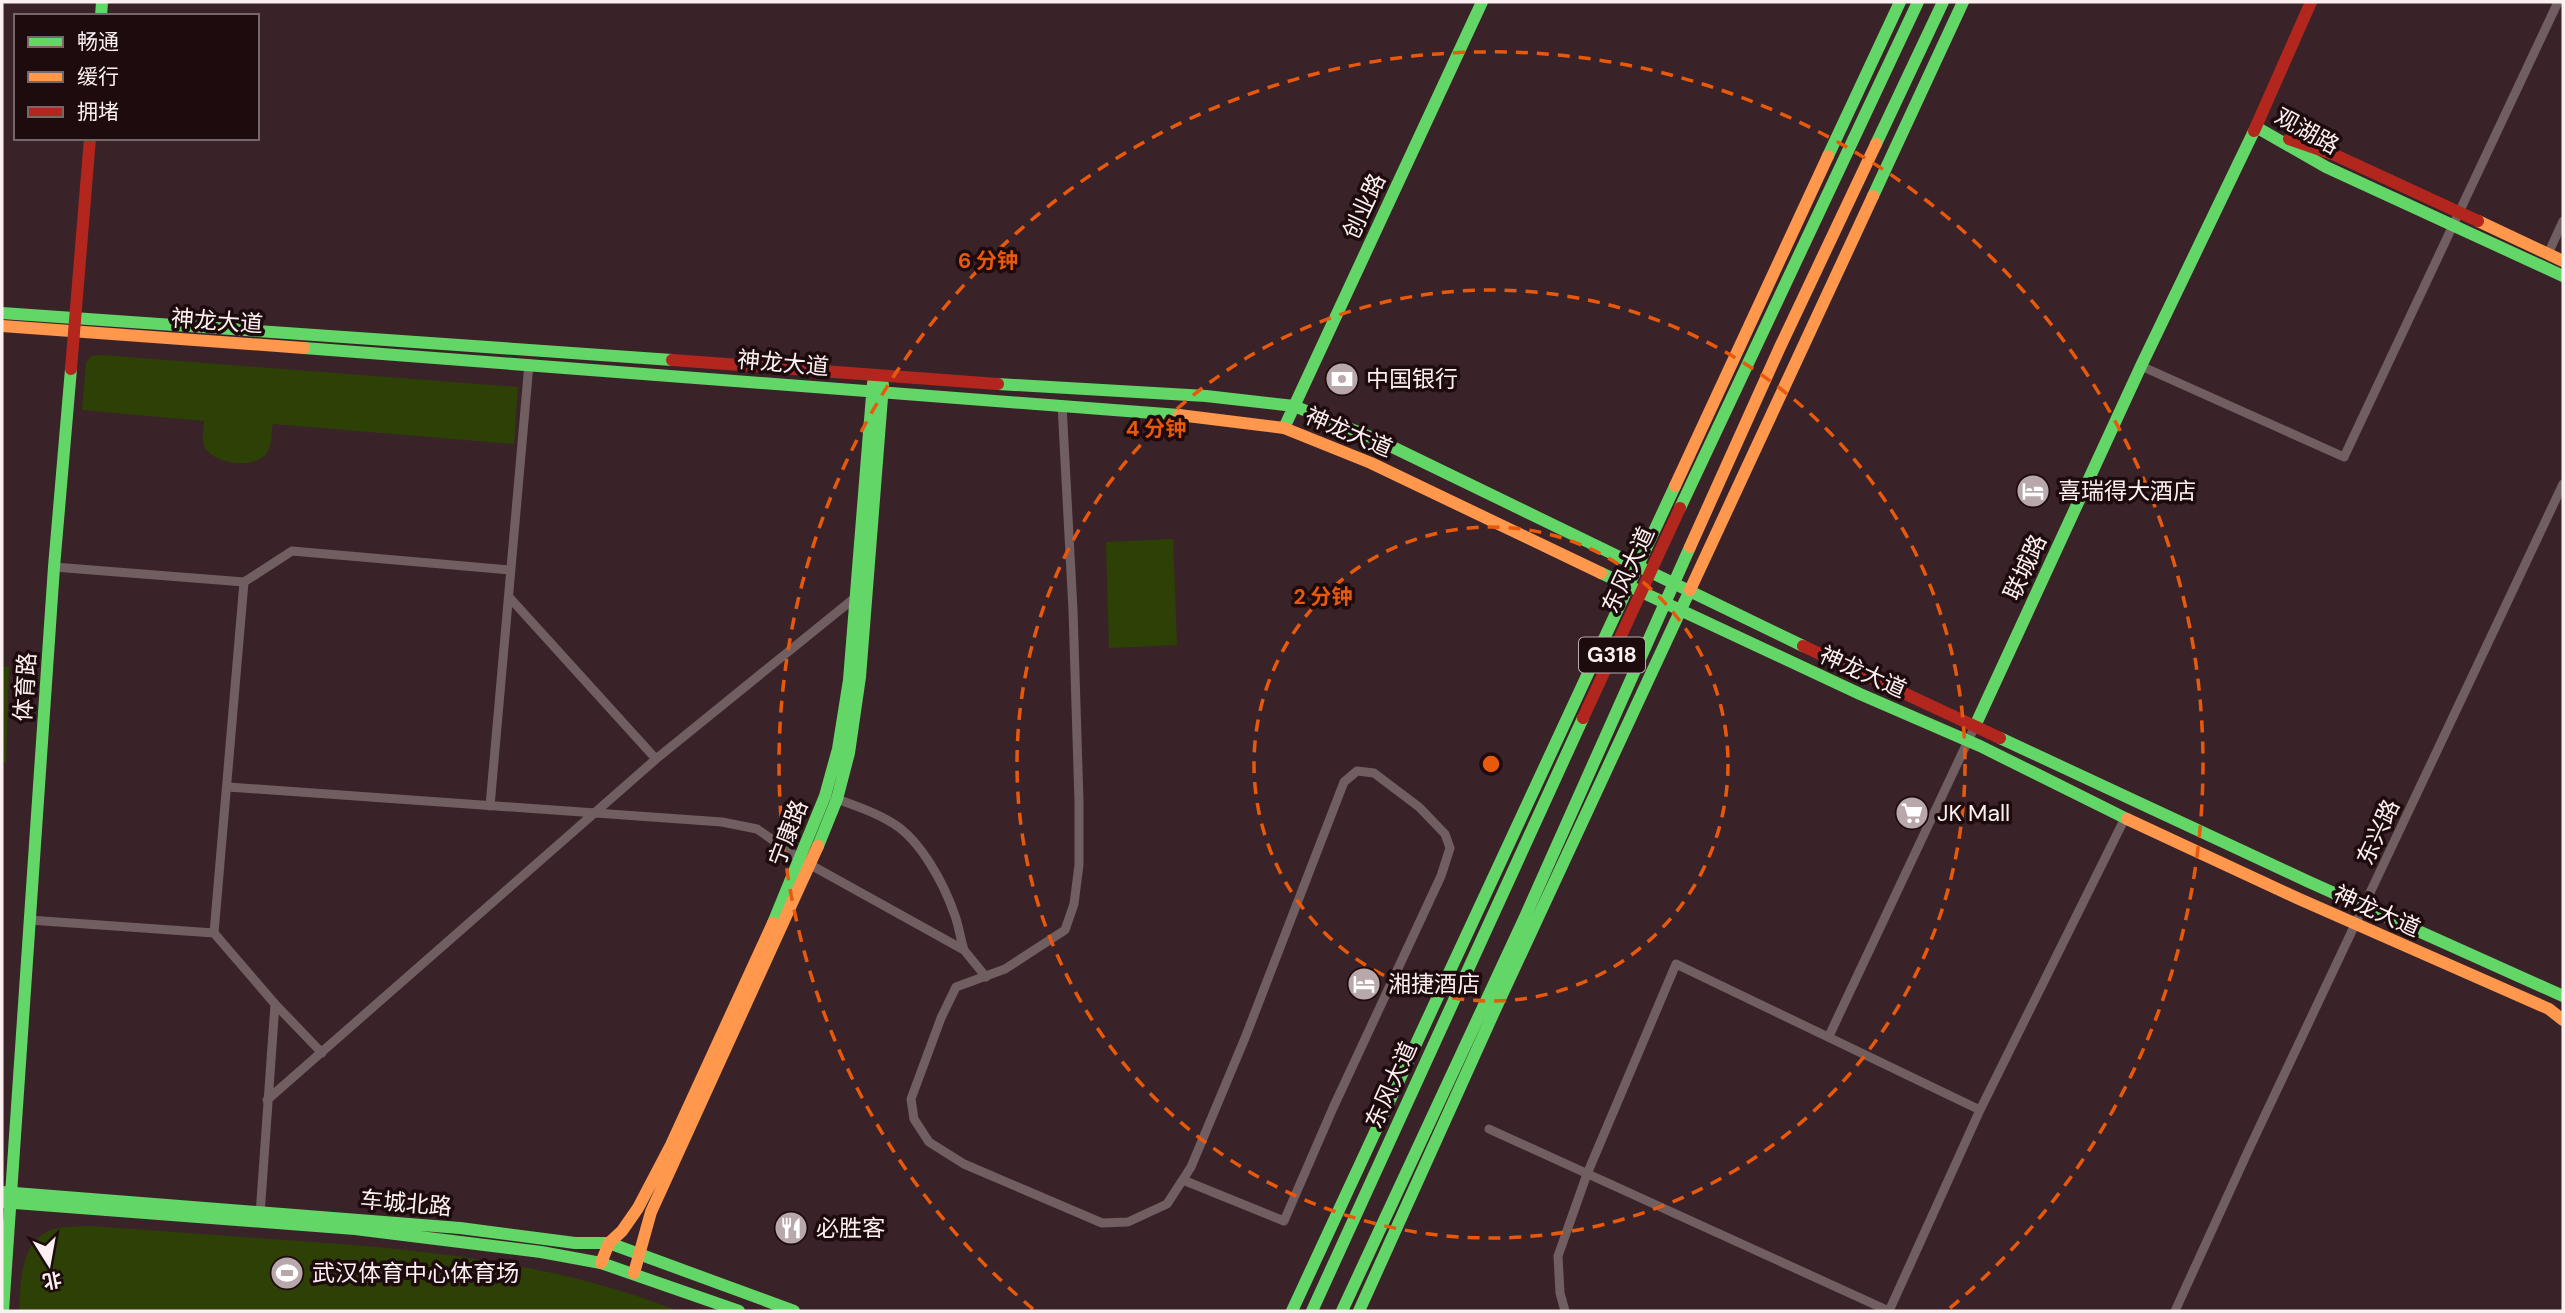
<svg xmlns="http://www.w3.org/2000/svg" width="2565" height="1313" viewBox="0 0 2565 1313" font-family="'DM Sans','Noto Sans SC',sans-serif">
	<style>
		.green { fill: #2d4106 }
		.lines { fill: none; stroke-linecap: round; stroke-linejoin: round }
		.street { stroke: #715e61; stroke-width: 9 }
		.fast { stroke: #63d668; stroke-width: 12 }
		.slow { stroke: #ff974d; stroke-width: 12 }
		.jam { stroke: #b3261e; stroke-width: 12 }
		.ring { fill: none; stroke: #e8590c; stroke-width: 3.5; stroke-dasharray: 12 9 }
		.labels { text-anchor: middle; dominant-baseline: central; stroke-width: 7; stroke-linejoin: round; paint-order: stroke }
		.shield { fill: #1e0b0e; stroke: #b9abad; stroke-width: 2 }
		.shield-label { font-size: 21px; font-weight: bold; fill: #fcf0f1 }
		.street-label { font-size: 23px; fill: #fcf0f1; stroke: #1e0b0e }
		.poi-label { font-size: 23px; fill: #fcf0f1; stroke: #1e0b0e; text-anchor: start }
		.centre { fill: #e8590c; stroke: #1e0b0e; stroke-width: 3.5 }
		.ring-label { font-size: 21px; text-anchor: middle; font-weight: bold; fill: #e8590c; stroke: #1e0b0e; stroke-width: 7; stroke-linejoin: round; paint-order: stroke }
	</style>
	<rect width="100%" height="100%" fill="#3a2328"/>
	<path class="green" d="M101 355 518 387 514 444 273 424C271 432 272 444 268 451 257 471 209 465 203 443 202 437 204 427 204 421L82 410 86 363 91 356Z
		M1173 539 1177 645 1109 648 1106 542Z
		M2 667H9L6 763H2Z
		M92 1226C161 1231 230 1236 299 1241 428 1250 557 1263 678 1311H19C21 1286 19 1251 43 1234 56 1225 78 1227 92 1226Z"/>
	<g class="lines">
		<path class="street" d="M2548 254 2563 221
			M2141 366 2344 457 2558 2
			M1062 405 1073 610 1079 801V865L1074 904 1065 930 1005 969 956 987 941 1018 911 1099 914 1119 929 1142 964 1164 1102 1223 1128 1222 1167 1204 1191 1167 1245 1038 1344 782 1357 771 1374 773 1419 807 1445 834 1450 848 1441 876 1333 1108 1284 1221 1183 1180
			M54 567 244 582 292 551 511 570
			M509 597 656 759
			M228 787 722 822 757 829 800 859 964 950 986 977
			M834 798C854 805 877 813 894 824 921 841 944 884 954 913 959 925 960 938 964 950
			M490 806 529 364
			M29 920 214 933 275 1004 322 1053
			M214 933 244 582
			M1829 1036 1975 726
			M267 1100 656 759 857 596
			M1489 1129 1889 1311 1980 1110 2125 818
			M260 1215 275 1004
			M1565 1311 1560 1293 1558 1256 1587 1174 1676 964 1980 1110
			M2175 1311 2249 1149 2563 484"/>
		<path class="fast" d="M101 16 102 2
			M2256 127 2326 167 2563 276
			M1876 144 1943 2
			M1828 156 1900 2
			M1873 196 1963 2
			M2 313 672 360
			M304 348 1179 415
			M998 384 1206 396 1294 406 1378 440 1803 646
			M1284 428 1482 2
			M1680 508 1918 2
			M1601 573 1860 694 1980 746 2127 819
			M1975 726 2141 366 2254 131
			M2000 738 2307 881 2563 996
			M818 846 837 799 849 753 860 677 883 385
			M773 923 825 796 838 749 849 680 873 383
			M2 1192 460 1228 575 1243H609L794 1311
			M2 1202 355 1229 541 1252 601 1263 739 1311
			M3 1311 54 567 71 369
			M1292 1311 1675 486
			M1312 1311 1583 718
			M1342 1311 1525 917 1690 547
			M1359 1311 1494 1012 1690 590"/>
		<path class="slow" d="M2478 221 2563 261
			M2 326 304 348
			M1179 415 1284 428 1371 463 1601 573
			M1675 486 1828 156
			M1690 547 1780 347 1876 144
			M1690 590 1873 196
			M2127 819 2297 898 2549 1009 2563 1020
			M601 1263 609 1243 622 1231 638 1208 671 1145 773 923
			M634 1273 651 1212 818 846"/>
		<path class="jam" d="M2254 131 2311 2
			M2289 139 2335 155 2478 221
			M672 360 998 384
			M71 369 90 138
			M1803 646 2000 738
			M1583 718 1680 508"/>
	</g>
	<g class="ring">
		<circle cx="1491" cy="764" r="237"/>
		<circle cx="1491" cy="764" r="474"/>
		<path d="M1033 1309A712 712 0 1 1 1949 1309"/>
	</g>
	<defs>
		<symbol id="bank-disc" viewBox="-11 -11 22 22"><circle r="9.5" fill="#b8a8ab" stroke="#1e0b0e"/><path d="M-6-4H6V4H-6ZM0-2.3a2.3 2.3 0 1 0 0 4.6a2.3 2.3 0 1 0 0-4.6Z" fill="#fff"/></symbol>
		<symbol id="hotel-disc" viewBox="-11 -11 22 22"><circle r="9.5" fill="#b8a8ab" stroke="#1e0b0e"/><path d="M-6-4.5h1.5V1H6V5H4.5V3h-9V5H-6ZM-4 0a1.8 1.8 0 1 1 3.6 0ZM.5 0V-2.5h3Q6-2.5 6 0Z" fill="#fff"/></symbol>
		<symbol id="supermarket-disc" viewBox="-11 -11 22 22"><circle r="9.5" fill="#b8a8ab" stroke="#1e0b0e"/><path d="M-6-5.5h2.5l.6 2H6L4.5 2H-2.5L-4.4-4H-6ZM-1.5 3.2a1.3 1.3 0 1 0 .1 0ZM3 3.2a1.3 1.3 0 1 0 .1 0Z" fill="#fff"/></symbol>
		<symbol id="restaurant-disc" viewBox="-11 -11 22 22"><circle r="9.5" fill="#b8a8ab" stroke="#1e0b0e"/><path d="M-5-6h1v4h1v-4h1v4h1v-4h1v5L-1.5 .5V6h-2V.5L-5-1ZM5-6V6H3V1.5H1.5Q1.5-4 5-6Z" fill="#fff"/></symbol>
		<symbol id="stadium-disc" viewBox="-11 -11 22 22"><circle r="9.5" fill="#b8a8ab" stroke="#1e0b0e"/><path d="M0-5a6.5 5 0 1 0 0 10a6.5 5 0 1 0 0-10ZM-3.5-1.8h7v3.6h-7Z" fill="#fff"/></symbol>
	</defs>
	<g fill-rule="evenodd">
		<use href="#bank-disc" x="1323" y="360" width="38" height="38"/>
		<use href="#hotel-disc" x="2014" y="472" width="38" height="38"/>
		<use href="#supermarket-disc" x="1893" y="794" width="38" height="38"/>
		<use href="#hotel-disc" x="1345" y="965" width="38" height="38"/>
		<use href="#restaurant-disc" x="772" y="1209" width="38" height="38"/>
		<use href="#stadium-disc" x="268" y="1254" width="38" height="38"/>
	</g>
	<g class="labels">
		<rect class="shield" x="1579" y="637.5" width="66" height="35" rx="5"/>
		<g class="shield-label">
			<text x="1612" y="655">G318</text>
		</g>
		<g class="street-label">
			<text transform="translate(2307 131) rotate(29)">观湖路</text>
			<text transform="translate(1364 206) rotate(-65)">创业路</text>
			<text transform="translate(217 321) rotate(4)">神龙大道</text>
			<text transform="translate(783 363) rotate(5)">神龙大道</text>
			<text transform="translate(1349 432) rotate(23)">神龙大道</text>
			<text transform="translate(2025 567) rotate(-65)">联城路</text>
			<text transform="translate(1628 570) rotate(-65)">东风大道</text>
			<text transform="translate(1863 672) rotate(24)">神龙大道</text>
			<text transform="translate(25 687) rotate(-86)">体育路</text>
			<text transform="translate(2378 832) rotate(-65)">东兴路</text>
			<text transform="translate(788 833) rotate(-69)">宁康路</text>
			<text transform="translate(2377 911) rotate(24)">神龙大道</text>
			<text transform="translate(1391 1085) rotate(-66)">东风大道</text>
			<text transform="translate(406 1203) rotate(5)">车城北路</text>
		</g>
		<g class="poi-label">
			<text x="1366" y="379">中国银行</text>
			<text x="2058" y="491">喜瑞得大酒店</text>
			<text x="1937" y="813">JK Mall</text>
			<text x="1388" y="984">湘捷酒店</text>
			<text x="816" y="1228">必胜客</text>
			<text x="312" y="1273">武汉体育中心体育场</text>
		</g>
	</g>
	<circle cx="1491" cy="764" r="10" class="centre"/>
	<g class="ring-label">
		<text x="988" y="268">6 分钟</text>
		<text x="1156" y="436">4 分钟</text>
		<text x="1323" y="604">2 分钟</text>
	</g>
	<rect width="2565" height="1313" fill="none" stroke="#fcf0f1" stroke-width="7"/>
	<rect x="14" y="14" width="245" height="126" fill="#1e0b0e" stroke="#776769" stroke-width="2"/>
	<rect x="28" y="37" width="35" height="10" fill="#63d668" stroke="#776769" stroke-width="2"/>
	<text x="77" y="49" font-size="21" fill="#fcf0f1">畅通</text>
	<rect x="28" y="72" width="35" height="10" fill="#ff974d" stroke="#776769" stroke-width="2"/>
	<text x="77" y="84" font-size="21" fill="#fcf0f1">缓行</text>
	<rect x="28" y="107" width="35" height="10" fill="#b3261e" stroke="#776769" stroke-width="2"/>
	<text x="77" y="119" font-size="21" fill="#fcf0f1">拥堵</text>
	<g transform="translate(49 1264) rotate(169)" stroke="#1e0b0e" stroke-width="5" paint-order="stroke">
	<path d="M0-5L12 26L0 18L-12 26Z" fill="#fcf0f1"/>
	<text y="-10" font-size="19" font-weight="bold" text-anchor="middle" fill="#fcf0f1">北</text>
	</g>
</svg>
